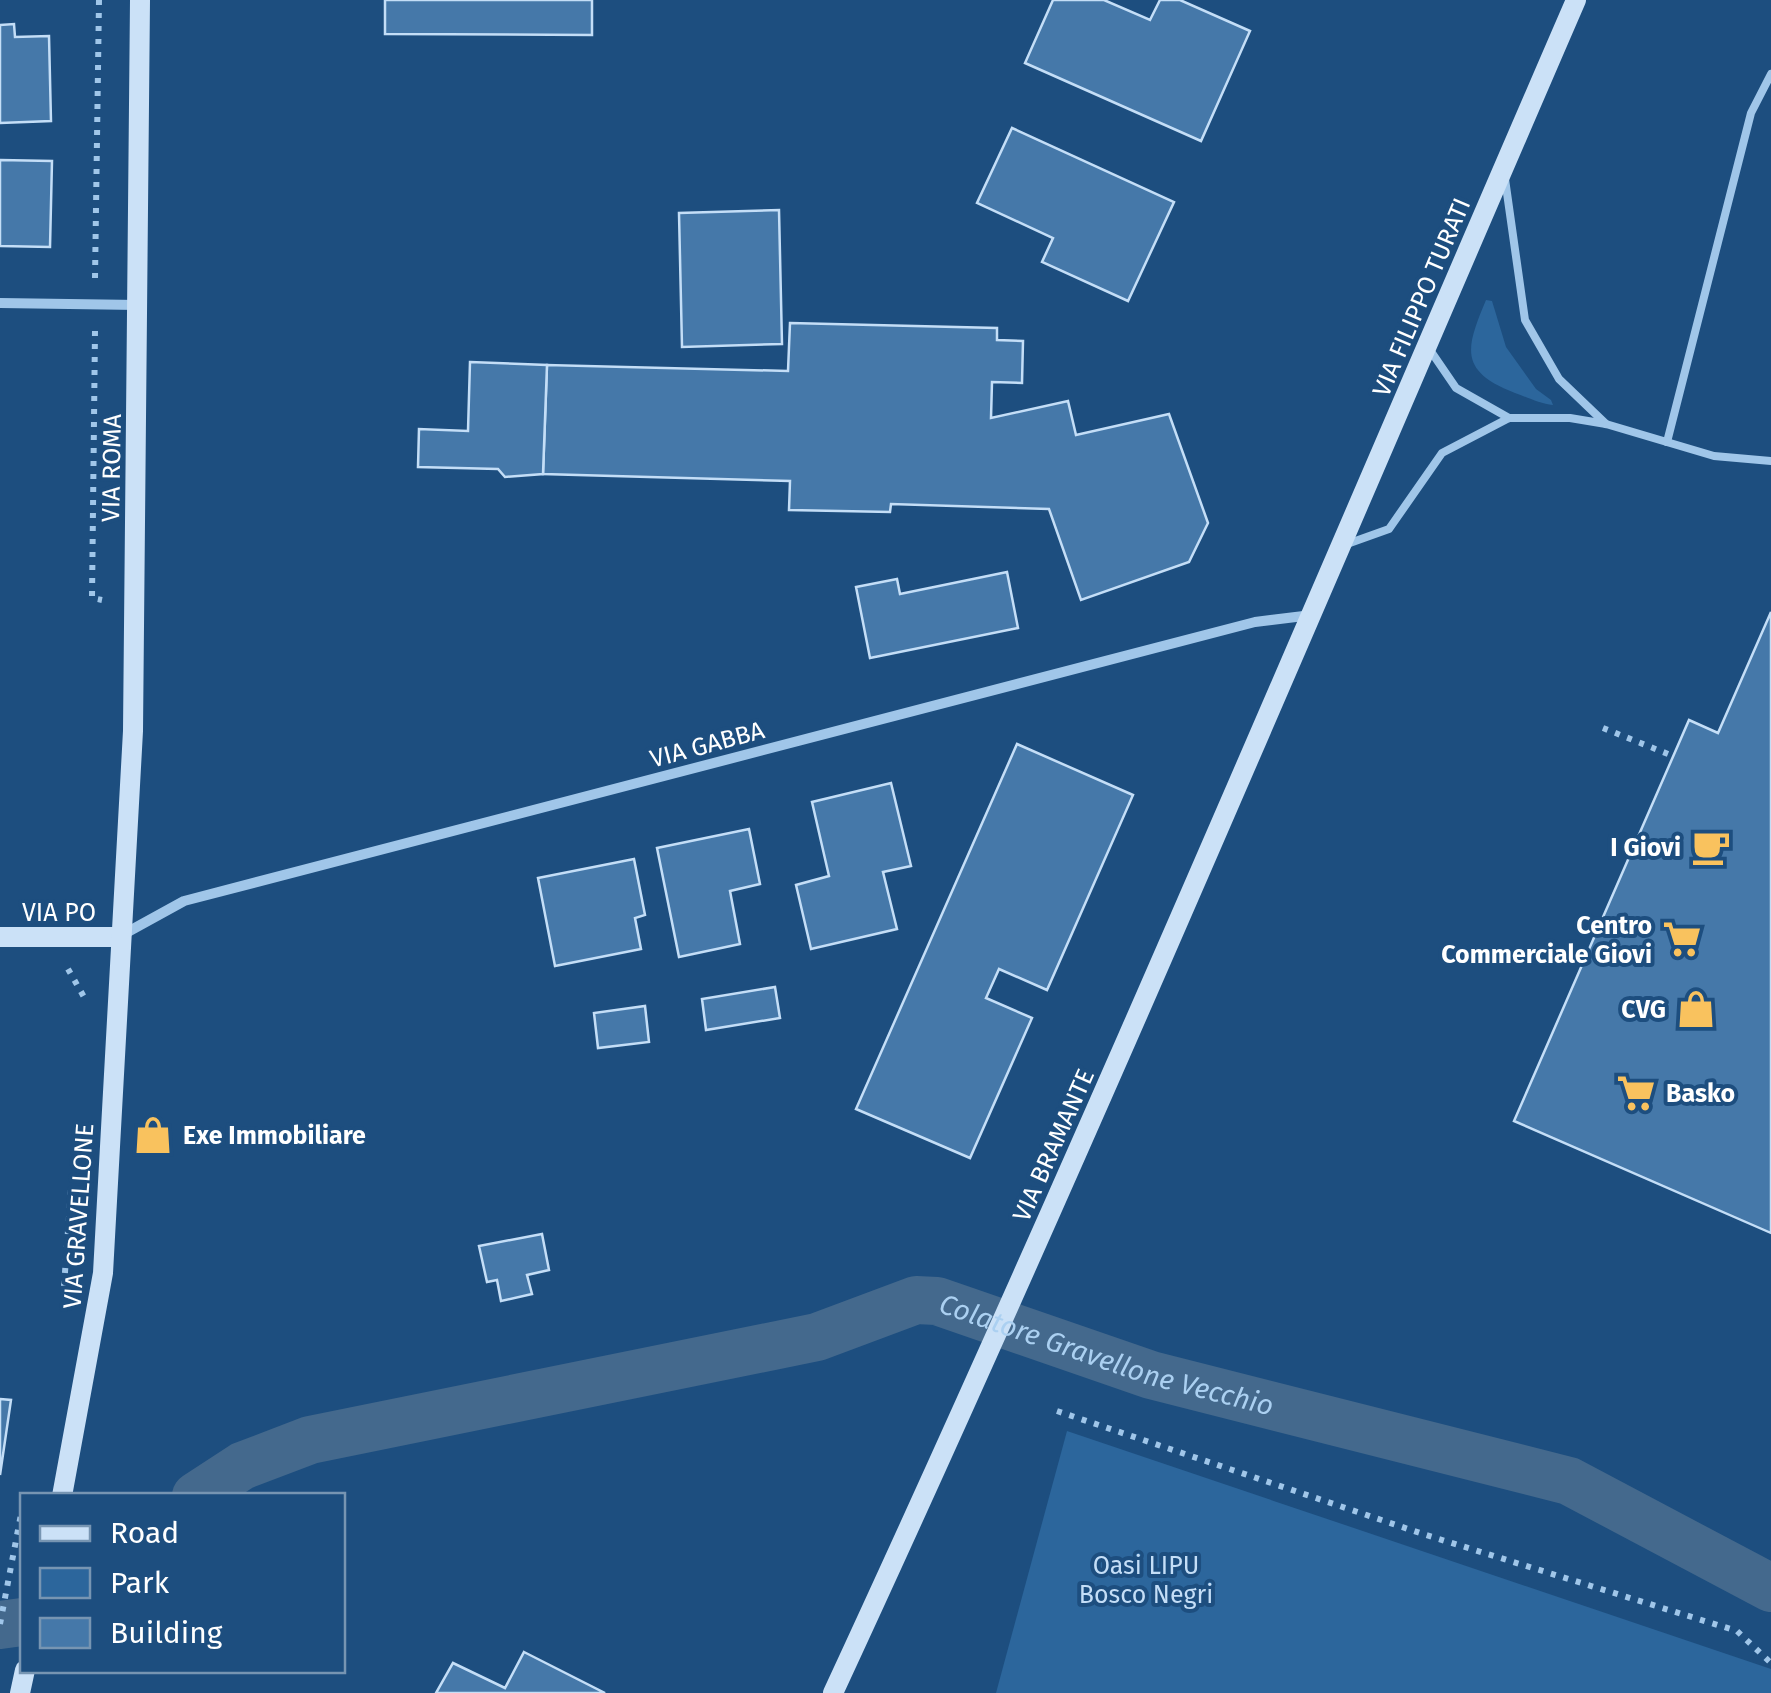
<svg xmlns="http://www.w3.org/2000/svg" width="1771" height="1693" font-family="'Fira Sans',sans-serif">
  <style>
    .green { fill: #2c669c }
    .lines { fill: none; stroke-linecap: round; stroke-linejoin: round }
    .canal { stroke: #44698d; stroke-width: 48 }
    .building { fill: #4578a9; stroke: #c4def7; stroke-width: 2.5 }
    .path { stroke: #a0c6e9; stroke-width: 6; stroke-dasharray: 5 8; stroke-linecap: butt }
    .lane { stroke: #a0c6e9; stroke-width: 8 }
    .street { stroke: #a0c6e9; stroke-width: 10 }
    .secondary { stroke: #cbe1f7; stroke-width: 20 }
    .labels { text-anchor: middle; stroke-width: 8; stroke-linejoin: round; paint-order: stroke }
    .street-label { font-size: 25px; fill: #fff; stroke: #1d4e7f }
    .poi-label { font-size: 25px; font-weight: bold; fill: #fff; stroke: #1d4e7f; text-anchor: end }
    .park-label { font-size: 25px; fill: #c4def7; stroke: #1d4e7f }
    .water-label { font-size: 28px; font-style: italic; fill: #abd0f1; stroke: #1d4e7f }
  </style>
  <rect width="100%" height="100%" fill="#1d4e7f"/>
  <!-- green -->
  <g class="green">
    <path d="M1486,300L1492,301L1506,347L1536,389L1551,400L1553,405C1540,404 1527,397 1515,393C1458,371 1466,348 1486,300Z"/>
    <polygon points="1067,1431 1771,1669 1771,1693 996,1693"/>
  </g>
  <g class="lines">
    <!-- canal -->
    <g class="canal">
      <path id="s1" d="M196,1496L242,1466L310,1440L817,1337L916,1300L937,1301L1151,1375L1569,1481L1771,1588"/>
      <polyline points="0,1625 22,1622"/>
    </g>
  </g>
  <!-- building -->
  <g class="building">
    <polygon points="385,0 592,0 592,35 385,34"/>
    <polygon points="1053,0 1104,0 1150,20 1160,0 1180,0 1250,31 1201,141 1025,63"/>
    <polygon points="14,24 15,37 49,36 51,121 0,123 0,25"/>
    <polygon points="1012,128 1174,202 1128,301 1042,262 1053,238 977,203"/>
    <polygon points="0,160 52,161 50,247 0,246"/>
    <polygon points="779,210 782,344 682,347 679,213"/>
    <polygon points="790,323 997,328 997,340 1023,341 1022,383 992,382 991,418 1068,401 1076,435 1169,414 1208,523 1189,562 1081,600 1049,509 891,504 890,512 789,510 790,481 543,474 547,365 788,371"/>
    <polygon points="470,362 547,365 543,474 505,477 498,469 418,467 419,429 468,431"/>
    <polygon points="1007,572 1018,628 870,658 856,587 897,579 900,594"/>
    <polygon points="1771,612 1771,1233 1514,1121 1689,720 1718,733"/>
    <polygon points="1017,744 1133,795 1047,990 999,969 986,998 1032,1018 970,1158 856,1109"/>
    <polygon points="891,783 911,866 883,872 897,929 811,949 796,885 829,876 812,802"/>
    <polygon points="749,829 760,884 730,891 740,944 679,957 657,848"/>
    <polygon points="634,859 645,915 635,918 641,949 555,966 538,878"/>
    <polygon points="775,987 780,1018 706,1030 702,999"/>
    <polygon points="645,1006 649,1042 598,1048 594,1013"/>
    <polygon points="542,1234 549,1270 527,1275 532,1294 501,1301 497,1280 487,1282 479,1246"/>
    <polygon points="0,1399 11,1400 0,1475"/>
    <polygon points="524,1652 605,1693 436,1693 453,1663 505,1688"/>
  </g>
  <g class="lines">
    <!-- path -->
    <g class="path">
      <polyline points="95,278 99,0"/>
      <polyline points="95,331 92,598 102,600"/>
      <polyline points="1603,728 1673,756"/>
      <polyline points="68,969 84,997"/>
      <polyline points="64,1286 71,1189"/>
      <polyline points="1057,1411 1426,1535 1737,1631 1771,1663"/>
      <polyline points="0,1624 22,1509"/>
    </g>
    <!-- lane -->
    <g class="lane">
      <polyline points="1505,179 1525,320 1559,379 1606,424"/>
      <polyline points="1430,350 1456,388 1509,418"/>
      <polyline points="1667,442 1751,113 1771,74"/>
      <polyline points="1347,544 1389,529 1442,453 1509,418 1570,418 1606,424 1714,456 1771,461"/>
    </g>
    <!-- street -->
    <g class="street">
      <polyline points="0,303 138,305"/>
      <polyline points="124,934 184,901 1255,622 1312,615"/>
    </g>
    <!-- secondary -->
    <g class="secondary">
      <polyline points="0,937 119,937"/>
      <polyline points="62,1496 103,1273 133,731 140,0"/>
      <polyline points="20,1693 25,1670"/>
      <path d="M833,1693C1092,1134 1331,566 1576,0"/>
    </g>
  </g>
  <!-- icons -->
  <defs>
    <g id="cafe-bare" transform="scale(3)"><path d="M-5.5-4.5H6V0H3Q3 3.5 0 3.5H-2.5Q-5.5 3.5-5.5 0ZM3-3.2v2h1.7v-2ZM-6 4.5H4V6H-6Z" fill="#f9c25e" stroke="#1d4e7f" stroke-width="2.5" paint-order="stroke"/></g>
    <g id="supermarket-bare" transform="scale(3)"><path d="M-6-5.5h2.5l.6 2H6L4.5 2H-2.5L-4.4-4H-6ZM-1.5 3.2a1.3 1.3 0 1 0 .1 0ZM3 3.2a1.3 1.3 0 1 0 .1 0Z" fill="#f9c25e" stroke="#1d4e7f" stroke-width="2.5" paint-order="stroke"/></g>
    <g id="shop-bare" transform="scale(3)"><path d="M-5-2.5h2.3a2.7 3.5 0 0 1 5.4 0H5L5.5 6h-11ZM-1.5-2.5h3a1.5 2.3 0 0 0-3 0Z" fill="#f9c25e" stroke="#1d4e7f" stroke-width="2.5" paint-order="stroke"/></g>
  </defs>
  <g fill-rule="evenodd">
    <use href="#cafe-bare" x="1711" y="847"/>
    <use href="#supermarket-bare" x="1682" y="939"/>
    <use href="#shop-bare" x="1696" y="1009"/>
    <use href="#supermarket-bare" x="1636" y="1093"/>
    <use href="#shop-bare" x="153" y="1135"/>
  </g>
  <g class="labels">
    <!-- street labels -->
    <g class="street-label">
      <text transform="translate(1421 297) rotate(-67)" y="9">VIA FILIPPO TURATI</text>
      <text transform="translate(111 468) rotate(-89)" y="9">VIA ROMA</text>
      <text transform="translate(707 744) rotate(-15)" y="9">VIA GABBA</text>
      <text x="59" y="921">VIA PO</text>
      <text transform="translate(1053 1145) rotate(-66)" y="9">VIA BRAMANTE</text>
      <text transform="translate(78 1216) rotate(-86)" y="9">VIA GRAVELLONE</text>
    </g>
    <!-- poi labels -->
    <g class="poi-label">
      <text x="1681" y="856">I Giovi</text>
      <text x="1652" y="934">Centro<tspan x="1652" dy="29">Commerciale Giovi</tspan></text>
      <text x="1666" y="1018">CVG</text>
      <text x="1666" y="1102" text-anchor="start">Basko</text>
      <text x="183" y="1144" text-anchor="start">Exe Immobiliare</text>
    </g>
    <!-- park labels -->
    <g class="park-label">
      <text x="1146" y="1574">Oasi LIPU<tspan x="1146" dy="29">Bosco Negri</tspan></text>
    </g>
    <!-- water labels -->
    <g class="water-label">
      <text dy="10" stroke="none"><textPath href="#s1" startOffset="950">Colatore Gravellone Vecchio</textPath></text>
    </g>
  </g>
  <!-- legend -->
  <rect x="20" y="1493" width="325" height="180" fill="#1d4e7f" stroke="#7795b2" stroke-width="2.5"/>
  <rect x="40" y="1526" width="50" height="15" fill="#cbe1f7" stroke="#7795b2" stroke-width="2.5"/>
  <text x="110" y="1543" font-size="30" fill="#ffffff">Road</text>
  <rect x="40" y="1568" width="50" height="30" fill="#2c669c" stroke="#7795b2" stroke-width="2.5"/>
  <text x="110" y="1593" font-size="30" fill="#ffffff">Park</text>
  <rect x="40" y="1618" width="50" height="30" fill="#4578a9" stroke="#7795b2" stroke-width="2.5"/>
  <text x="110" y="1643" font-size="30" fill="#ffffff">Building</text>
</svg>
